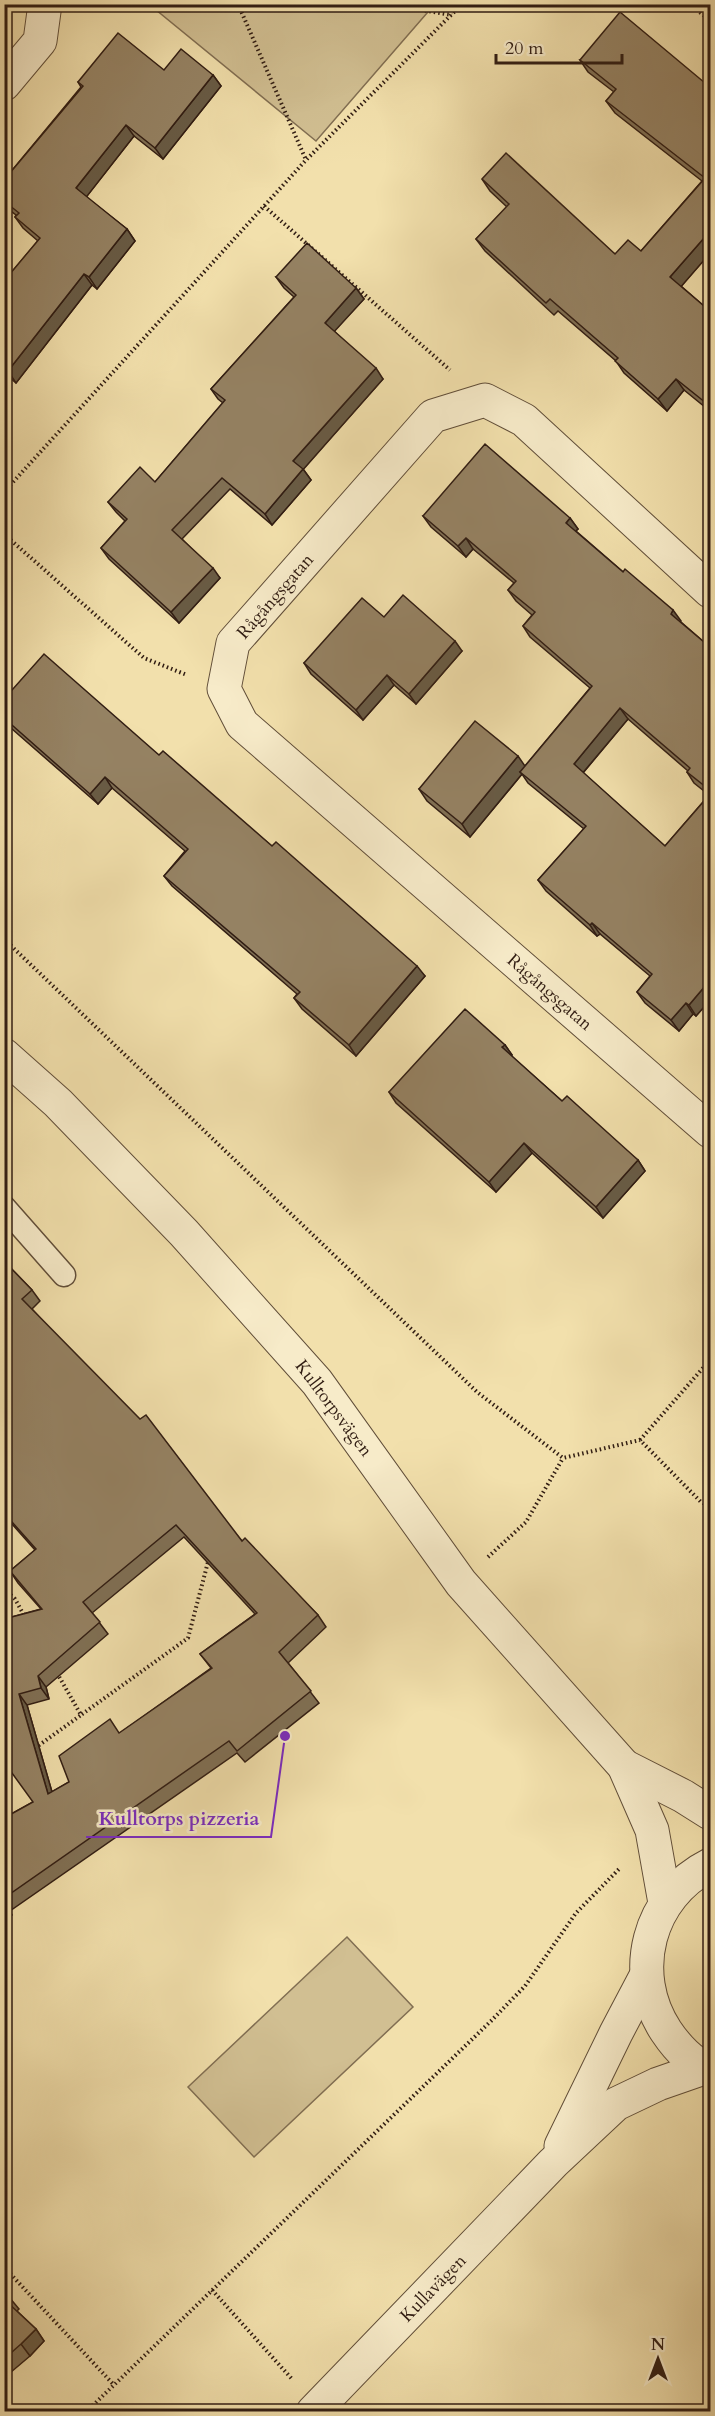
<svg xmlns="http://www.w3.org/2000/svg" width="715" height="2416" font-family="Cardo,serif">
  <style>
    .green { fill: #d1bf92; stroke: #816e52; stroke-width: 1.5 }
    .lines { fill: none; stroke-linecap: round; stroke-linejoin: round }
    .service-casing { stroke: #614e39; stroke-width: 25 }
    .minor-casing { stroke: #614e39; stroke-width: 35 }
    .tertiary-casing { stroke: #614e39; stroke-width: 35 }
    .path { stroke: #311d13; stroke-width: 4; stroke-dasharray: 1.5 3; stroke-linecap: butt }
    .service { stroke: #f7ebc9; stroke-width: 22 }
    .minor { stroke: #f7ebc9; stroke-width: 33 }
    .tertiary { stroke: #f7ebc9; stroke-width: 33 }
    .wall { fill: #807055; stroke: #311d13; stroke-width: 1.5; fill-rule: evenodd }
    .shaded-wall { fill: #685b45; stroke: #311d13; stroke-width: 1.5 }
    .building { fill: #958263; stroke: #311d13; stroke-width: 1.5; fill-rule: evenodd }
    .labels { text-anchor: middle; stroke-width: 5; stroke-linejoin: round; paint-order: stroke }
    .street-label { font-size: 18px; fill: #311d13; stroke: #f7ebc9 }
    .leader { fill: none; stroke: #7b2cbf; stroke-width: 2 }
    .callout-dot { fill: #7b2cbf; stroke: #f7ebc9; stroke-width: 2 }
    .callout-label { font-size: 20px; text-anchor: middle; font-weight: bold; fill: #7b2cbf; stroke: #f7ebc9; stroke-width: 5; stroke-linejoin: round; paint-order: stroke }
  </style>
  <rect width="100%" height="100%" fill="#f2e0ac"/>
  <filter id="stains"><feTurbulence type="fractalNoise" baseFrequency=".00333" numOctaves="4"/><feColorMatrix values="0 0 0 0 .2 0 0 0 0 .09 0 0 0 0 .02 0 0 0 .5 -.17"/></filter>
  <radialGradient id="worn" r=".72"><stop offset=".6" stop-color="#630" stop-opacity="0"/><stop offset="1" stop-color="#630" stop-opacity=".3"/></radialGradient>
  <!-- green -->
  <g class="green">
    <polygon points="150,5 434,5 316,141"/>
    <polygon points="347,1937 413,2007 254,2157 188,2087"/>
  </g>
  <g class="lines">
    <!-- service casing -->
    <g class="service-casing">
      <polyline id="service" points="4,1207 64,1275"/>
    </g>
    <!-- minor casing -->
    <g class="minor-casing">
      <g id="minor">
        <polyline points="4,84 40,41 45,4"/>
        <polyline points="710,591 524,420 485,400 433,416 233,643 224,689 242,724 710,1131"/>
        <polyline points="4,1055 58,1103 184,1233 317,1382 461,1583 624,1766 652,1830 665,1903"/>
        <polyline points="624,1766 683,1796 710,1813"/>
      </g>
    </g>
    <!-- tertiary casing -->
    <g class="tertiary-casing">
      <g id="tertiary">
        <path d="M710,1865C648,1896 628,1973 666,2031C676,2046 692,2064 710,2070"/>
        <polyline points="561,2146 616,2033 645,1978"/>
        <polyline points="313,2412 553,2163 616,2104 658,2084 704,2068"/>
      </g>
    </g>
    <!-- path -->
    <g class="path">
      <polyline points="238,4 306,160"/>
      <polyline points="385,4 452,15"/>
      <polyline points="689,4 710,20"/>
      <polyline points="264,206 450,370"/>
      <polyline points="4,492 306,160 462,4"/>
      <polyline points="4,534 144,658 187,675"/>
      <polyline points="4,939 477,1392 563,1458 640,1440 701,1502 710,1506"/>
      <polyline points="640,1440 710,1360"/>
      <polyline points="488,1557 526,1522 563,1458"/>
      <polyline points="4,1589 15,1599 25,1617"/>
      <polyline points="57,1673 81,1715 188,1638 208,1562"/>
      <polyline points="35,1748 81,1715"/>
      <polyline points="4,1769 11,1764"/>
      <polyline points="4,2267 114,2385"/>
      <polyline points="212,2290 292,2379"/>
      <polyline points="86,2412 491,2021 525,1986 576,1913 620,1868"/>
    </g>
    <!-- service -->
    <use href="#service" class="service"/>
    <!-- minor -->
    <use href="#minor" class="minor"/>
    <!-- tertiary -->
    <use href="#tertiary" class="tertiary"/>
  </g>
  <!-- wall -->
  <g class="wall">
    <polygon points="580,60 711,88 711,252 681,286 711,312 711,412 684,390 667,411 624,373 616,361 558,311 554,315 485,251 476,239 507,207 490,191 482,179 615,254 641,251 702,181 615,113 606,101 614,92 588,72"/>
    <polygon points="164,70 213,75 221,86 163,159 134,136 86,197 127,229 135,241 97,289 92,285 16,383 4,373 4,281 38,241 23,228 15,217 16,215 4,206 4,180 81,87 78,82"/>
    <polygon points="276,277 356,288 364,299 334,331 383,379 303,469 311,480 272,525 230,489 182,539 220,578 179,623 109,559 101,548 125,521 116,512 108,502 155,482 223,403 218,399 211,389 294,297 284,288"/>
    <path d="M423,516L570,518L578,529L576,531L711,648V999L696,1016L693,1014L679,1031L645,1003L637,992L650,976L600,934L597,936L546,891L538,880L584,829L528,783L522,774L470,837L427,801L419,789L525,766L590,688L530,637L523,626L532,615L516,601L508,590L514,583L473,549L466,557L431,527ZM628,719L688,771L687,772L694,783L709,795L665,846L583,773Z"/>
    <polygon points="384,617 462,651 416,704 394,685 363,720 311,674 304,663"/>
    <polygon points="4,699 159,755 272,846 425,976 356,1056 302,1009 294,998 297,994 172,886 164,876 185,851 112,788 98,804 4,722"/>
    <polygon points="505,1045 512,1055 511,1056 562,1101 638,1160 645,1171 603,1218 532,1153 496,1192 396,1103 389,1092"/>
    <path d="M4,1261L32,1290L40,1301L32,1309L242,1541L318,1615L326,1627L288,1663L319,1703L245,1762L237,1753L10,1911L12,1915L4,1919V1818L33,1802L4,1619L41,1609L18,1583L10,1571L35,1550L4,1515ZM184,1537L255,1614L200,1654L211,1668L120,1733L69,1782L52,1792L27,1705L49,1699L46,1687L108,1634L92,1613Z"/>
    <polygon points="4,2291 19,2309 17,2311 36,2329 44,2341 30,2356 4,2378"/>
  </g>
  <!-- shaded-wall -->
  <g class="shaded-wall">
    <polygon points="213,75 221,86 163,159 155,148"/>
    <polygon points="126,125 134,136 84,200 76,188"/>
    <polygon points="127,229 135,241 97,289 89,277"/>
    <polygon points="711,230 711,252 679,289 670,277"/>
    <polygon points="84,274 92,285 16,383 8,371"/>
    <polygon points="356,288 364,299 332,334 325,323"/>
    <polygon points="376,368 383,379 301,472 293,461"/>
    <polygon points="676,379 684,390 667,411 658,399"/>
    <polygon points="303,469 311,480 272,525 265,514"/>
    <polygon points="570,518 578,529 573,533 566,523"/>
    <polygon points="466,538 473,549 466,557 458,546"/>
    <polygon points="213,568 220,578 179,623 171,612"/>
    <polygon points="673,610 681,621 678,624 671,614"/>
    <polygon points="455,641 462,651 416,704 409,694"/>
    <polygon points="387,675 394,685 363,720 356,710"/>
    <polygon points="620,708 628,719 581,775 574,764"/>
    <polygon points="518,756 527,769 520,772 522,774 470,837 462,824"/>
    <polygon points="105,777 112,788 98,804 90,794"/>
    <polygon points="711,881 711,894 706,887"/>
    <polygon points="592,923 600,934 597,936 590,925"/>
    <polygon points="417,966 425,976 356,1056 349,1045"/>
    <polygon points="711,979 711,999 696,1016 689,1005"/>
    <polygon points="686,1003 693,1014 679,1031 671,1020"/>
    <polygon points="505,1045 512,1055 509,1058 502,1047"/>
    <polygon points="524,1143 532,1153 496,1192 489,1182"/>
    <polygon points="638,1160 645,1171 603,1218 596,1207"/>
    <polygon points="38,1676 46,1687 49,1699 41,1688"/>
    <polygon points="19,1694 27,1705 56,1806 48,1794"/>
    <polygon points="36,2329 44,2341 30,2356 21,2344"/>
  </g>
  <!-- building -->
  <g class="building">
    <polygon points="620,12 711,88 711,230 670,277 711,312 711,407 676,379 658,399 615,361 618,358 550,299 546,303 476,239 509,204 482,179 506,153 615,254 628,240 641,251 705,178 606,101 616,89 580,60"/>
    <polygon points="118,33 164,70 181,49 213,75 155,148 126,125 76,188 127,229 89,277 84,274 8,371 4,368 4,281 40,238 15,217 19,213 4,201 4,180 83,86 78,82"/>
    <polygon points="307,243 356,288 325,323 376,368 293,461 303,469 265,514 222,478 172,530 213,568 171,612 101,548 127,519 108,502 140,467 155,482 225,400 211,389 296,295 276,277"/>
    <polygon points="485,444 570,518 566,523 623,572 625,569 673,610 671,614 711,648 711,791 687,772 690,768 620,708 574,764 665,846 711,793 711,881 706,887 711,891 711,979 689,1005 686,1003 671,1020 637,992 652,974 592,923 590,925 538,880 586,826 520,772 592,686 523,626 535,612 508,590 516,581 466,538 458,546 423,516"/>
    <polygon points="711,457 711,468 705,463"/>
    <polygon points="403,595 455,641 409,694 387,675 356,710 304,663 362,598 384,617"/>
    <polygon points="44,654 159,755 163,751 272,846 276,842 417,966 349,1045 294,998 300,992 164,876 188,849 105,777 90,794 4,718 4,699"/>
    <polygon points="475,721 518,756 462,824 419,789"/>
    <polygon points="465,1009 505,1045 502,1047 562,1101 567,1096 638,1160 596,1207 524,1143 489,1182 389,1092"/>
    <path d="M4,1261L32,1290L22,1299L140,1419L146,1415L242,1541L245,1538L318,1615L279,1652L311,1691L237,1751L229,1741L4,1898V1818L33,1802L4,1762V1619L42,1609L10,1571L36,1549L4,1513ZM176,1525L257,1613L200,1654L212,1668L119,1733L110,1719L59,1756L69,1782L48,1794L19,1694L41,1688L38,1676L100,1622L83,1602Z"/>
    <polygon points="4,2291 10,2297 6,2301 36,2329 21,2344 4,2359"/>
  </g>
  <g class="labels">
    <!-- street labels -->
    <g class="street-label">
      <text transform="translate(275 596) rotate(-49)" y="6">Rågångsgatan</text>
      <text transform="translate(550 992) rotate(41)" y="6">Rågångsgatan</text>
      <text transform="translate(334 1408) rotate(53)" y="6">Kulltorpsvägen</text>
      <text transform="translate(433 2288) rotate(-46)" y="6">Kullavägen</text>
    </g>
  </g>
  <!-- callouts -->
  <path class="leader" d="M285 1736L271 1837H86"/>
  <circle class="callout-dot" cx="285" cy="1736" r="6"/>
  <g class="callout-label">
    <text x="179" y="1825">Kulltorps pizzeria</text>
  </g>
  <!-- margin -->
  <rect width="715" height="2416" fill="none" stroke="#f2e0ac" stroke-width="24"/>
  <rect x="6" y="6" width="703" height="2404" fill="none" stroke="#311d13" stroke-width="3"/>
  <rect x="12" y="12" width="691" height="2392" fill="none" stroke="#311d13" stroke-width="1.5"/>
  <!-- north arrow -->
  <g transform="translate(658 2359)" stroke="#f7ebc9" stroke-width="4.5" paint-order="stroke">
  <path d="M0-4.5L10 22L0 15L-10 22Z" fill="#311d13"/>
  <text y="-9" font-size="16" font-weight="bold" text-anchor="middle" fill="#311d13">N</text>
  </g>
  <!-- scale -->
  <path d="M496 54v9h126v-9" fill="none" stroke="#311d13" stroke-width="3"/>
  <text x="505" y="54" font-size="18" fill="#311d13" stroke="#f7ebc9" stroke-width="4.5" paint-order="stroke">20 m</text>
  <rect width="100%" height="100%" filter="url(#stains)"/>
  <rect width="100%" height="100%" fill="url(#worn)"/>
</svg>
